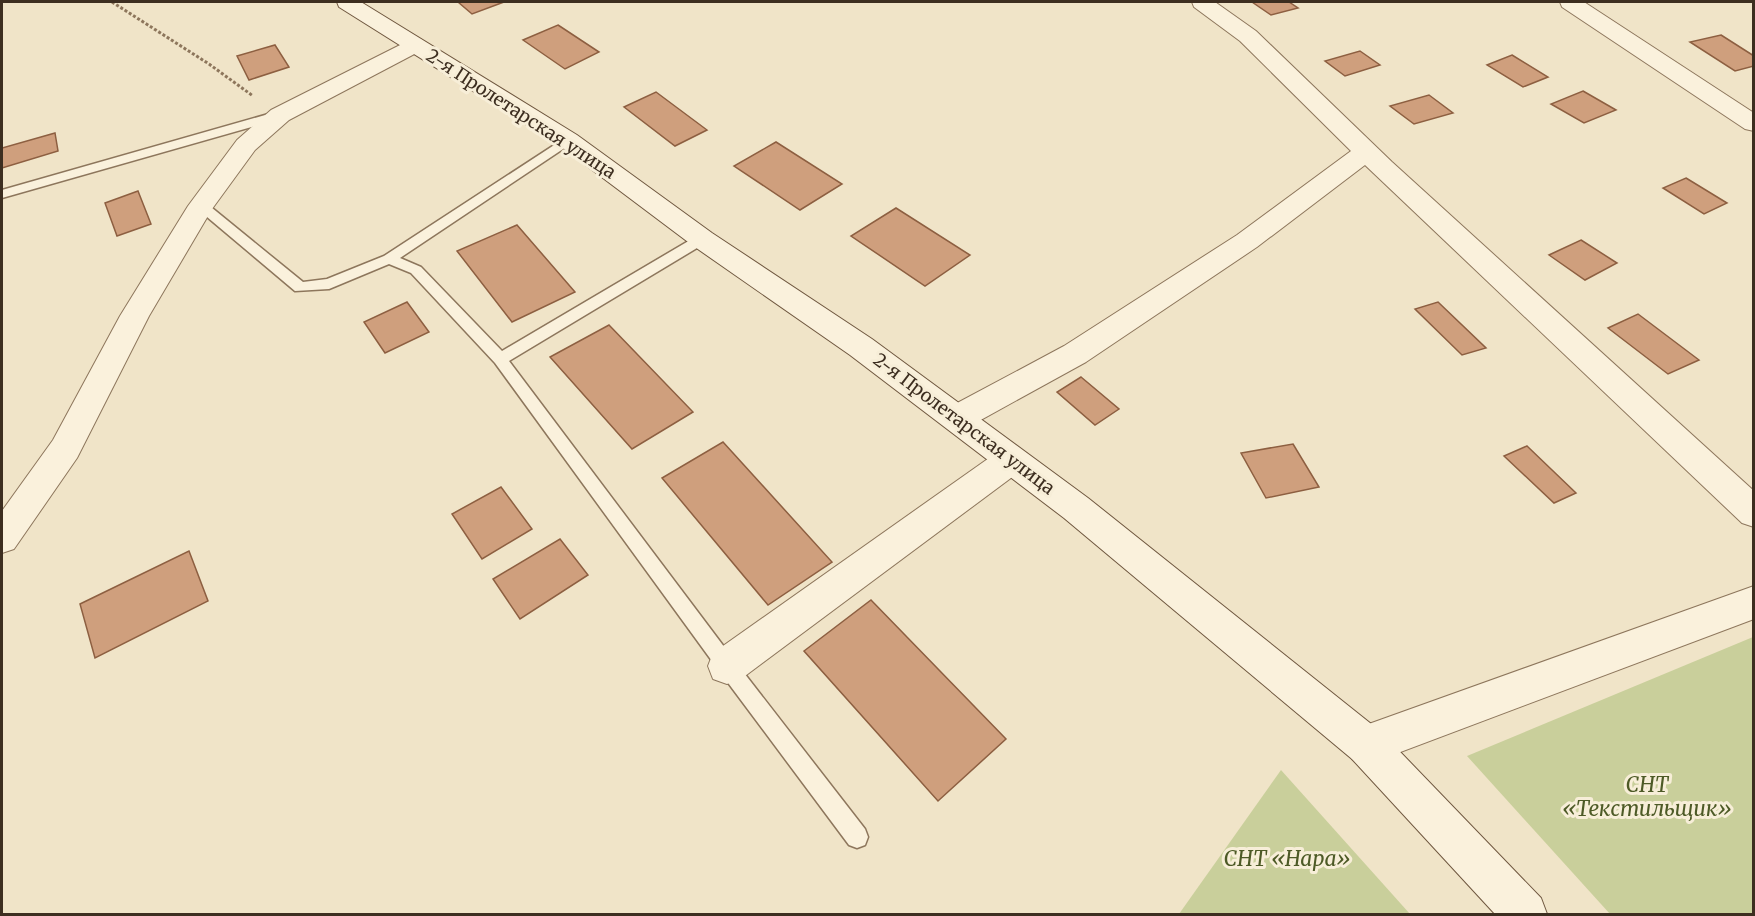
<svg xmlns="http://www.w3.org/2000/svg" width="1755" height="916" font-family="Merriweather,serif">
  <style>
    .green { fill: #c9cf9b }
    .building { fill: #cf9f7d; stroke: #8d5f41; stroke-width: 1.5 }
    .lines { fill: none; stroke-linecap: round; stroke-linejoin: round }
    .lane-casing { stroke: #8d765c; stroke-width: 3 }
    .street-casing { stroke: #8d765c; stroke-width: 2 }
    .secondary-casing { stroke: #6f573f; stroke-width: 2 }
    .path { stroke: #8d765c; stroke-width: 3; stroke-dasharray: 3 2; stroke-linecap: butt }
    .lane { fill: #faf1dc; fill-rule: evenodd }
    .street { fill: #faf1dc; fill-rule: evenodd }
    .secondary { fill: #faf1dc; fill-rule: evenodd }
    .labels { text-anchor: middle; stroke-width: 6; stroke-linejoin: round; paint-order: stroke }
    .street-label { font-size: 18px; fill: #3d2e20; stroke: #f7eed8 }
    .near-park-label { font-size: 21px; font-style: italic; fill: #4d5a26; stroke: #f7eed8 }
  </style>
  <rect width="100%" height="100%" fill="#f0e4c8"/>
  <!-- green -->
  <g class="green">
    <polygon points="1753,637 1753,914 1610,914 1467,756"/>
    <polygon points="1281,770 1410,914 1179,914"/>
  </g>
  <!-- building -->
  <g class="building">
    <polygon points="458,2 504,2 472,14"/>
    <polygon points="1252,2 1289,2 1298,8 1271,15"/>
    <polygon points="558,25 599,52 565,69 523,40"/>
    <polygon points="1721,35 1754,56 1754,66 1735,71 1690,42"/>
    <polygon points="275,45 289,67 249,80 237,56"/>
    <polygon points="1360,51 1380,65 1345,76 1325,61"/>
    <polygon points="1512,55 1548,77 1523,87 1487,65"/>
    <polygon points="1583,91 1616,110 1584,123 1551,104"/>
    <polygon points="656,92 707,130 675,146 624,107"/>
    <polygon points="1429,95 1453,113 1414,124 1390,106"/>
    <polygon points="55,133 58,151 2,168 2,148"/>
    <polygon points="776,142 842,184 800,210 734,166"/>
    <polygon points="1686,178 1727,203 1704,214 1663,188"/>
    <polygon points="138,191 151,224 117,236 105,203"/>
    <polygon points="896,208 970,255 925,286 851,236"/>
    <polygon points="517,225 575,292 512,322 457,251"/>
    <polygon points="1581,240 1617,263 1585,280 1549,255"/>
    <polygon points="407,302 429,332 385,353 364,322"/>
    <polygon points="1438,302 1486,348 1462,355 1415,309"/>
    <polygon points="1638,314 1699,360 1668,374 1608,328"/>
    <polygon points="609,325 693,412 632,449 550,357"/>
    <polygon points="1081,377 1119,409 1095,425 1057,392"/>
    <polygon points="723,442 832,562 768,605 662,478"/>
    <polygon points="1293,444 1319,487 1266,498 1241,453"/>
    <polygon points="1527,446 1576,493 1554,503 1504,456"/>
    <polygon points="501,487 532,529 482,559 452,514"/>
    <polygon points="560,539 588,575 520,619 493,579"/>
    <polygon points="189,551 208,601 95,658 80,604"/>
    <polygon points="871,600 1006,739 938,801 804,651"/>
  </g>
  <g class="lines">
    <!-- lane casing -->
    <g class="lane-casing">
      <g id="lane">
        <polygon points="279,111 283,112 283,118 2,198 2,190"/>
        <polygon points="568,136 572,137 574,140 572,143 400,258 421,267 502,351 697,236 707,236 709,239 707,242 509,361 734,660 865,829 868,837 865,845 857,848 849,845 720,672 495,363 411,273 389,264 329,289 295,291 194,206 196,203 206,203 303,282 327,279 384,256"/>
      </g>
    </g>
    <!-- street casing -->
    <g class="street-casing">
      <g id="street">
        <polygon points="1192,2 1215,2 1256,31 1392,162 1754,491 1754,527 1742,523 1365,165 1257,247 1086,362 968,427 957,430 946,427 941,418 946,409 1064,346 1237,235 1351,151 1240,41 1194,7"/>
        <polygon points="1560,2 1584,2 1754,113 1754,131 1745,129 1562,7"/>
        <polygon points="414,38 422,40 425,45 422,50 289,120 255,150 212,209 149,316 77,458 14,549 2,553 2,511 53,440 120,316 188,206 237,140 271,110"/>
        <polygon points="1011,447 1023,451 1028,460 1023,469 741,679 727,684 713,679 708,666 713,653 999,451"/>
        <polygon points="1754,586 1754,619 1366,765 1352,759 1346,745 1352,731 1366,725"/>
      </g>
    </g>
    <!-- secondary casing -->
    <g class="secondary-casing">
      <polygon id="secondary" points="337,2 361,2 577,135 712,233 872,339 1088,498 1380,731 1541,898 1547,914 1495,914 1352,759 1064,518 850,355 692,245 559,145 339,7"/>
    </g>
    <!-- path -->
    <polyline class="path" points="112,2 209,64 253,96"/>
    <!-- lane -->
    <use href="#lane" class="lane"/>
    <!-- street -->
    <use href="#street" class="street"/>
    <!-- secondary -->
    <use href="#secondary" class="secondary"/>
  </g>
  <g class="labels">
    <!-- street labels -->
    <g class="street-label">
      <text transform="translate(521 114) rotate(33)" y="6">2-я Пролетарская улица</text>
      <text transform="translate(964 424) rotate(37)" y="6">2-я Пролетарская улица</text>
    </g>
    <!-- near-park labels -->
    <g class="near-park-label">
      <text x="1647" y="792">СНТ<tspan x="1647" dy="24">«Текстильщик»</tspan></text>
      <text x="1287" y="866">СНТ «Нара»</text>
    </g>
  </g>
  <!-- border -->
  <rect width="1755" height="916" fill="none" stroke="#3d2e20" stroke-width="6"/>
</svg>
